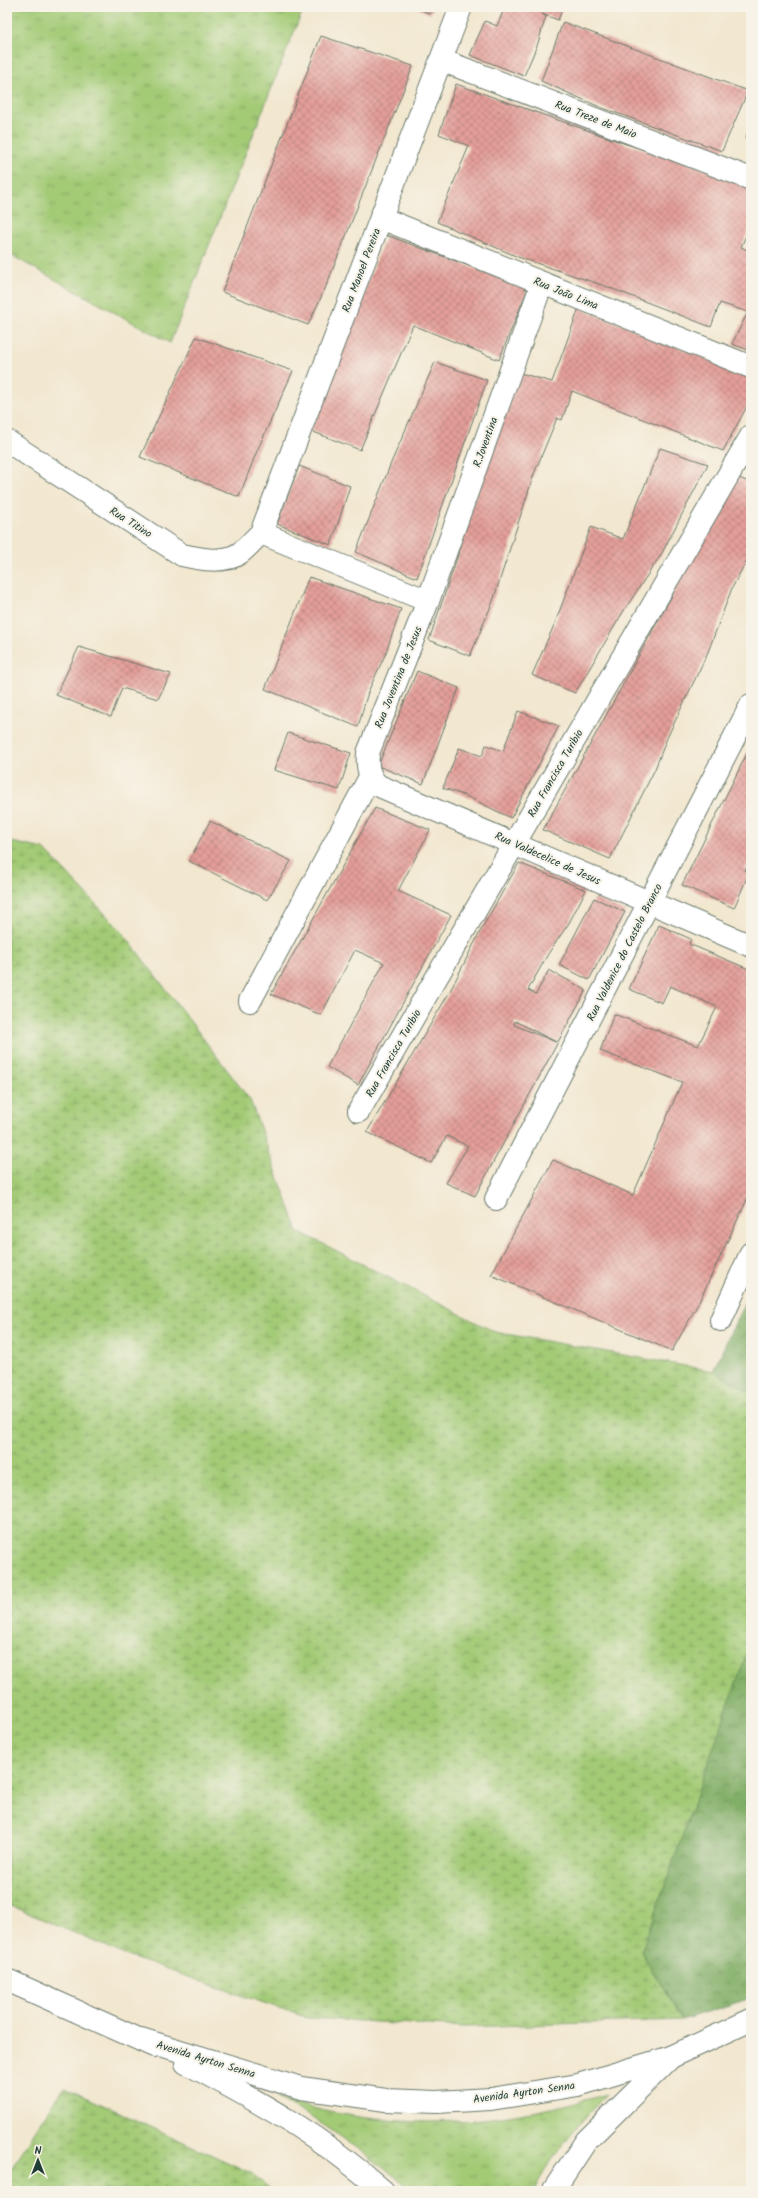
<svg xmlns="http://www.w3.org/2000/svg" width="758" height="2198" font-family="Kalam,sans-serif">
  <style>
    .grass { fill: url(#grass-tufts); stroke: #618455 }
    .forest { fill: url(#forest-crowns); stroke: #50764e }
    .wetland { fill: url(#wetland-marsh); stroke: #618455 }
    .building { fill: url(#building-cross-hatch); fill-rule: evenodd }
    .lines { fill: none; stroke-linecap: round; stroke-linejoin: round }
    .minor-casing { stroke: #69786a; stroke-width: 24 }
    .primary-casing { stroke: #69786a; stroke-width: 24 }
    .minor { stroke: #fff; stroke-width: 22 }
    .primary { stroke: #fff; stroke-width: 22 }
    .labels { text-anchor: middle; stroke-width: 4; stroke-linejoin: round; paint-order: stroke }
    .street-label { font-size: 11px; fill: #1f3d34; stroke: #f7f3e8 }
  </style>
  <defs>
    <pattern id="grass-tufts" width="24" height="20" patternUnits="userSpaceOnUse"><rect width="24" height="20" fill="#a3cb76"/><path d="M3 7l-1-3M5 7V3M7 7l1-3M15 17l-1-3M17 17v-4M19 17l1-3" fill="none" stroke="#84a662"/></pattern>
    <pattern id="forest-crowns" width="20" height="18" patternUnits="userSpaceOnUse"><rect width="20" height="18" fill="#82af67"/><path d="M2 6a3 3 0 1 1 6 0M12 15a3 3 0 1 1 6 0" fill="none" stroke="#6a9056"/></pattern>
    <pattern id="wetland-marsh" width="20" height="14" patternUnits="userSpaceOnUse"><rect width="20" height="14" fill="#a3cb76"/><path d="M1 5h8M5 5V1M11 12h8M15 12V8" fill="none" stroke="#84a662"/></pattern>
    <pattern id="building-cross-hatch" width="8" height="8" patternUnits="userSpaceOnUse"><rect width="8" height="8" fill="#e49f99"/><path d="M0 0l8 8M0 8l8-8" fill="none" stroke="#b8837e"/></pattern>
  </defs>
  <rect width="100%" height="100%" fill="#f7f3e8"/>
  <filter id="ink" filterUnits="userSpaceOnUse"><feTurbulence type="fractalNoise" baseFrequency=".025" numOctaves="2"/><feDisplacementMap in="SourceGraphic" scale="8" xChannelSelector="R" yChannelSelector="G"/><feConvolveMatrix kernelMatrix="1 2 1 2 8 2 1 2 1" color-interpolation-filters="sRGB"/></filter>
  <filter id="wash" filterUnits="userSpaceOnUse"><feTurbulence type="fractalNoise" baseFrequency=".012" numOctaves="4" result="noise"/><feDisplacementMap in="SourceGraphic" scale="16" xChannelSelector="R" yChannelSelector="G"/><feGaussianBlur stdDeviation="0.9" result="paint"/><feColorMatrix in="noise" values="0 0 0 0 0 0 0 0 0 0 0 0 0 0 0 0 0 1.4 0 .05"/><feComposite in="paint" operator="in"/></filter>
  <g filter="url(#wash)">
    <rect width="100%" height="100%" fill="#f2e7cf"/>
    <!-- grass -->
    <g class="grass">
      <polygon points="7,7 304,7 170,343 7,253"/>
      <path d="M606,2094C579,2124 551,2154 535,2191H410C369,2153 325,2124 276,2097C292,2102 308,2107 325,2111C422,2131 512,2122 606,2094Z"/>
    </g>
    <!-- forest -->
    <g class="forest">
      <polygon points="751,1288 751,1393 713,1371"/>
      <polygon points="751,1641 751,1998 682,2020 641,1952"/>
    </g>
    <!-- wetland -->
    <g class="wetland">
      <polygon points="7,841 44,849 123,933 250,1100 298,1231 495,1332 713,1371 751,1393 751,1641 641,1952 682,2020 464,2027 308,2018 130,1957 7,1904"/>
      <polygon points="64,2087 251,2173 273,2191 7,2191 7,2175"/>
    </g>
    <g id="blocks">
      <!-- building -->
      <g class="building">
        <polygon points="415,7 434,7 430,14"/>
        <polygon points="505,7 563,7 558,20 542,14 546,16 538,43 524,76 470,55 485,21 497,26"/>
        <polygon points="563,22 748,91 722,151 600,107 541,81"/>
        <polygon points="321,36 413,66 325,289 308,325 222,292"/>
        <polygon points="456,84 626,144 680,160 751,188 751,230 749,229 741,247 751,252 751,351 732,344 748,312 720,303 711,327 605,286 518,257 437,222 469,146 439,134"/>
        <polygon points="751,124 751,141 745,139"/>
        <polygon points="386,235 528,288 499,360 413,325 360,450 311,431"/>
        <polygon points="579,308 751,376 751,399 723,451 572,391 562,420 557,418 534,474 493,601 470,656 429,640 457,558 467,519 520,373 552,382"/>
        <polygon points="196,337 293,371 257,451 239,497 140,457"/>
        <polygon points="435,362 487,380 417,578 356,552 391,463"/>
        <polygon points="660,448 708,464 662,553 623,612 575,693 532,675 555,623 591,527 623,539"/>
        <polygon points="299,466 350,486 331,545 277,524"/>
        <polygon points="737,477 751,483 751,552 732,588 708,652 667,738 655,769 610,859 543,830"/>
        <polygon points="309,577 401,609 385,655 368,692 358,727 265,689"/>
        <polygon points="79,647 171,674 158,699 122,688 111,717 56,695"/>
        <polygon points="417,671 459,688 423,784 378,766"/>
        <polygon points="518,711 559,726 511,818 466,796 443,788 459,748 482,756 486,745 503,751"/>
        <polygon points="288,733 351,753 339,790 274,770"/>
        <polygon points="751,745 751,859 745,870 749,873 734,908 682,885"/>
        <polygon points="375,808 430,830 398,891 451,915 358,1085 327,1067 384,963 355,950 321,1015 271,994"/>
        <polygon points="210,821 291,861 267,900 189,861"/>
        <path d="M519,863L586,890L569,923L548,954L528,990L536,994L549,970L586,990L475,1196L446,1183L468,1146L447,1136L431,1163L367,1132L449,993L482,928ZM515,1021L556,1042L514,1025Z"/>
        <polygon points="594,898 625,912 589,980 559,965"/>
        <polygon points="659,925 691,939 689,944 751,970 751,1191 698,1304 672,1351 491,1275 553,1160 633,1195 682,1082 600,1051 614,1014 698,1046 717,1007 670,986 662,1003 629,989"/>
      </g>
    </g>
  </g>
  <g filter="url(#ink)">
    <use href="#blocks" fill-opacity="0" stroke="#69786a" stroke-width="1"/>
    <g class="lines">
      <!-- minor casing -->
      <g class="minor-casing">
        <g id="minor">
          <polyline points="441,60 751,179"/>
          <polyline points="381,218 751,367"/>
          <path d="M542,283L428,601L368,753C367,767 368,774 377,785L751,946"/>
          <path d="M7,441L182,555C200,559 224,564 240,553C248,547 254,539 261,533L461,7"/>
          <polyline points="261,533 428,601"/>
          <polyline points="250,1001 370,777"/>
          <polyline points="359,1111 751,436"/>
          <polyline points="496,1199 751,705"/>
          <polyline points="721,1320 751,1253"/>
        </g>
      </g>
      <!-- primary casing -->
      <g class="primary-casing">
        <g id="primary">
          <polyline points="7,1980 154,2046"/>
          <polyline points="141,2039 301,2088 386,2100 436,2102 491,2099 578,2085 671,2057"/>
          <path d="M186,2063C258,2101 322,2136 383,2191"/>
          <polyline points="553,2191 586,2141 671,2057 751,2020"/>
        </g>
      </g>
      <!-- minor -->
      <use href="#minor" class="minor"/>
      <!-- primary -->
      <use href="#primary" class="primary"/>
    </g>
  </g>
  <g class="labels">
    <!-- street labels -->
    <g class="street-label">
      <text transform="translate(596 119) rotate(21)" y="4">Rua Treze de Maio</text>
      <text transform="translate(361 270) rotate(-69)" y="4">Rua Manoel Pereira</text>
      <text transform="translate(566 293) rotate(22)" y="4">Rua João Lima</text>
      <text transform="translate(485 442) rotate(-70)" y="4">R.Joventina</text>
      <text transform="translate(131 522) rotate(32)" y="4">Rua Titino</text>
      <text transform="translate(398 677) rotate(-68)" y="4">Rua Joventina de Jesus</text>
      <text transform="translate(555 773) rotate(-60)" y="4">Rua Francisca Turibio</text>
      <text transform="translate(548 858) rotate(24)" y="4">Rua Valdecelice de Jesus</text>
      <text transform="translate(624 952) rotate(-63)" y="4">Rua Valdenice do Castelo Branco</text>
      <text transform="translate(393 1053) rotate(-60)" y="4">Rua Francisca Turibio</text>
      <text transform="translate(206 2059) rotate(17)" y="4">Avenida Ayrton Senna</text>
      <text transform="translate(524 2092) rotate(-8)" y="4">Avenida Ayrton Senna</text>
    </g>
  </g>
  <!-- margin -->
  <rect width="758" height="2198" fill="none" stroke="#f7f3e8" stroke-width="24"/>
  <!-- north arrow -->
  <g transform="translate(38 2160)" stroke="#f7f3e8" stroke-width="3" paint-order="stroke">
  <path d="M0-3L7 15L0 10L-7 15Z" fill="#1f3d34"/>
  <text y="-6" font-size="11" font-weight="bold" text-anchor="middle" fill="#1f3d34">N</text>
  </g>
</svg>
